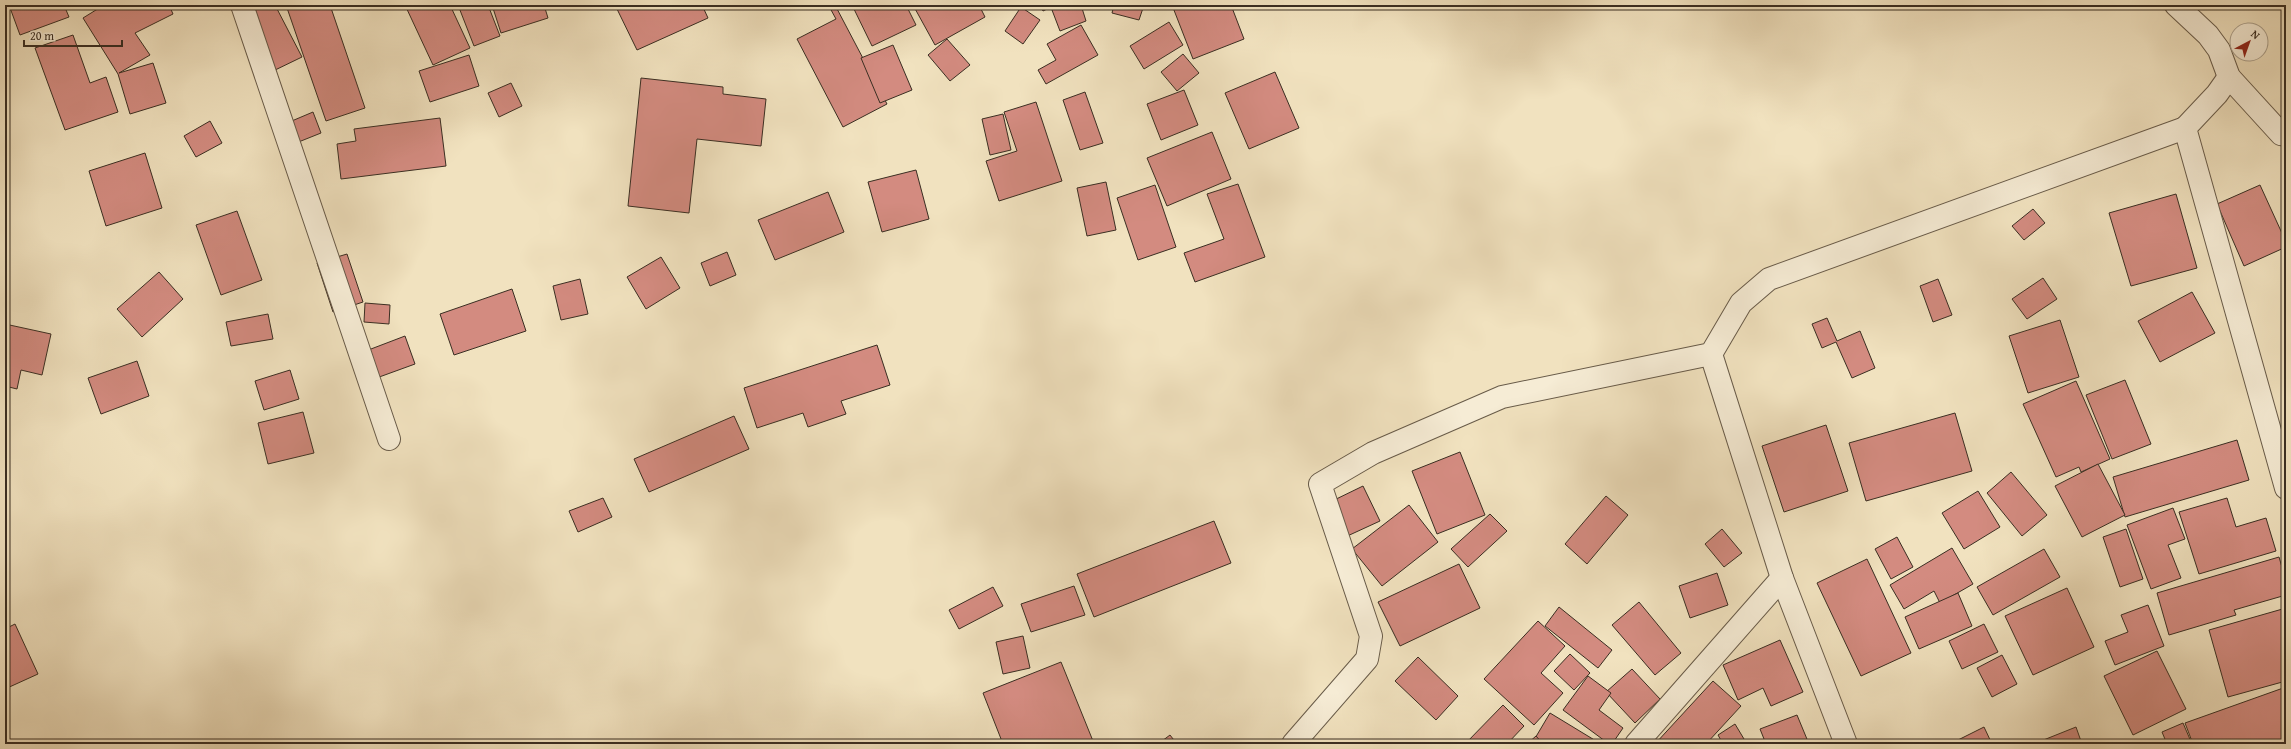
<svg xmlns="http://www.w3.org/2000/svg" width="2291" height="749" font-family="'Gentium Book Plus',serif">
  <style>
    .building { fill: #d38b80; stroke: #3a2e22 }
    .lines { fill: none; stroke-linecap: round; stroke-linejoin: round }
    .street-casing { stroke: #685b49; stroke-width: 24 }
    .street { stroke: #f6ecd5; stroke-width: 22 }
  </style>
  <rect width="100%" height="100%" fill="#f1e2bf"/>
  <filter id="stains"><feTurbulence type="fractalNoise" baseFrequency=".005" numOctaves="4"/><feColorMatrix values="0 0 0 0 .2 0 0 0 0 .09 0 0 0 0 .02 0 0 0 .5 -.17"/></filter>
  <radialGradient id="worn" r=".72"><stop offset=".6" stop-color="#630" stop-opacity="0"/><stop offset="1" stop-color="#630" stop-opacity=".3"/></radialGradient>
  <!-- building -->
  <g class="building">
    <polygon points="9,5 64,5 69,17 20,35"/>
    <polygon points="104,5 169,5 173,14 135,33 150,55 119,73 153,63 166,103 130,114 118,74 83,18"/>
    <polygon points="236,5 275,5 302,57 271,72"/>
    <polygon points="286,5 330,5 365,108 326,121"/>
    <polygon points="405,5 450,5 470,48 433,65"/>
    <polygon points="458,5 488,5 500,36 474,46"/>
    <polygon points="492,5 544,5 548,18 501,33"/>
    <polygon points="626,5 702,5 708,18 637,50 617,9"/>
    <polygon points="835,5 887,104 843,127 797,39 836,19 830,8"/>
    <polygon points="857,5 906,5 916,25 872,46 853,7"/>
    <polygon points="913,5 979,5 985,17 935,45"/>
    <polygon points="1040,5 1055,5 1043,11"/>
    <polygon points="1067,5 1081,5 1086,21 1060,31 1052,10"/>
    <polygon points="1114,5 1144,5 1139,20 1112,13"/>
    <polygon points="1172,5 1231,5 1244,39 1193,59"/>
    <polygon points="1021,7 1040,20 1023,44 1005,31"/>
    <polygon points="1169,22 1183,45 1144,69 1130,46"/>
    <polygon points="1081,25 1098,55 1046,84 1038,70 1056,60 1047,44"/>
    <polygon points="73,35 90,83 106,77 118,112 65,130 35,48"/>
    <polygon points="947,39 970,65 950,81 928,55"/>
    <polygon points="893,45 912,90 880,103 861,58"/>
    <polygon points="1183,54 1199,73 1177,91 1161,72"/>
    <polygon points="469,55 479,86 430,102 419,71"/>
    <polygon points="1275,72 1299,128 1249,149 1225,93"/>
    <polygon points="641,78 723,87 723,94 766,99 761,146 697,139 689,213 628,206"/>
    <polygon points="511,83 522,106 499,117 488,93"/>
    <polygon points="1184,90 1198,125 1161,140 1147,104"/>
    <polygon points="1085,92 1103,143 1080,150 1063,100"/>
    <polygon points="1036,102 1062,181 999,201 986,161 1017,151 1004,112"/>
    <polygon points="313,112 321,133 296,143 287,123"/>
    <polygon points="1003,114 1011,150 990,155 982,119"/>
    <polygon points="440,118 446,166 341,179 337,144 356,141 354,129"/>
    <polygon points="210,121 222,143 196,157 184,136"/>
    <polygon points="1212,132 1231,179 1167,206 1147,158"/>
    <polygon points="145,153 162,208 106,226 89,171"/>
    <polygon points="916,170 929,219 882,232 868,182"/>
    <polygon points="1106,182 1116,230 1087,236 1077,188"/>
    <polygon points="1238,184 1265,257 1195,282 1184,253 1224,239 1207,194"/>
    <polygon points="1155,185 1176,247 1138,260 1117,198"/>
    <polygon points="2260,185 2286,242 2286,247 2244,266 2217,204"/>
    <polygon points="828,192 844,232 775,260 758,220"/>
    <polygon points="2176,194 2197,268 2131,286 2109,213"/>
    <polygon points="2033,209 2045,223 2024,240 2012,226"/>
    <polygon points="237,211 262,280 221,295 196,225"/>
    <polygon points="727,252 736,275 710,286 701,263"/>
    <polygon points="347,254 363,302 333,312 317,263"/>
    <polygon points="661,257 680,288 646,309 627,277"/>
    <polygon points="159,272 183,299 142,337 117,309"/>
    <polygon points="2043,278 2057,299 2027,319 2012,299"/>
    <polygon points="580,279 588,314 561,320 553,286"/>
    <polygon points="1938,279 1952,315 1933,322 1920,286"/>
    <polygon points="512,289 526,331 454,355 440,314"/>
    <polygon points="2192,292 2215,333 2160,362 2138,321"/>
    <polygon points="365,303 390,305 389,324 364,322"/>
    <polygon points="268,314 273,339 231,346 226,322"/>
    <polygon points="1827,318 1837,341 1860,331 1875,368 1852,378 1836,342 1822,348 1812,324"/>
    <polygon points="2060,320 2079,377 2028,393 2009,336"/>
    <polygon points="5,324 51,334 42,375 21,370 17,389 5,386"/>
    <polygon points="405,336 415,364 360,384 350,357"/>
    <polygon points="877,345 890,385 841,401 846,414 808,427 803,413 757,428 744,388"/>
    <polygon points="137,361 149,396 101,414 88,378"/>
    <polygon points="290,370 299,399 264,410 255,381"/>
    <polygon points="2125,380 2151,444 2112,459 2086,395"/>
    <polygon points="2076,381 2110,459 2081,472 2079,467 2056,477 2023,404"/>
    <polygon points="303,412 314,453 268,464 258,423"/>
    <polygon points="1955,413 1972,471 1866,501 1849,443"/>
    <polygon points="734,416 749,449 649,492 634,459"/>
    <polygon points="1826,425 1848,491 1784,512 1762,446"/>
    <polygon points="2237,440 2249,480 2125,517 2113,477"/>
    <polygon points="1460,452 1485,515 1437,534 1412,471"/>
    <polygon points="2098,464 2125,515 2082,537 2055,486"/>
    <polygon points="2011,472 2047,515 2022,536 1987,493"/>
    <polygon points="1363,486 1380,521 1343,538 1326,504"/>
    <polygon points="1978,491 2000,527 1964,549 1942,513"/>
    <polygon points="1606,496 1628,515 1587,564 1565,544"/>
    <polygon points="603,498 612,517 578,532 569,511"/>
    <polygon points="2227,498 2236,527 2266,518 2276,551 2199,574 2179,512"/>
    <polygon points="1409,505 1438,542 1382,586 1352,549"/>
    <polygon points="2173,508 2185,539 2168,545 2181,578 2151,589 2127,525"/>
    <polygon points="1490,514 1507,531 1468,567 1451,549"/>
    <polygon points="1214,521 1231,563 1094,617 1077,574"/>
    <polygon points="1722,529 1742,553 1724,567 1705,544"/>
    <polygon points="2126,529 2143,579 2120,587 2103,537"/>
    <polygon points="1897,537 1913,567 1891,579 1875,549"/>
    <polygon points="1952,548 1973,584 1940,603 1934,591 1904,609 1890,585"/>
    <polygon points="2044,549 2060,577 1993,615 1977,587"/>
    <polygon points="2279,557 2286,581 2286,595 2234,610 2236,615 2169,635 2157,593"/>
    <polygon points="1867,559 1911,653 1861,676 1817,583"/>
    <polygon points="1459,564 1480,608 1400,646 1378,602"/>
    <polygon points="1717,573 1728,605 1690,618 1679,586"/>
    <polygon points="1074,586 1085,615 1031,632 1021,604"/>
    <polygon points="993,587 1003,606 959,629 949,610"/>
    <polygon points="2067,588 2094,647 2033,675 2005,616"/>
    <polygon points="1958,593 1972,626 1919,649 1905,617"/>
    <polygon points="1639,602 1681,653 1655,675 1612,625"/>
    <polygon points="2148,605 2164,646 2115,665 2105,641 2128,632 2121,615"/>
    <polygon points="1559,607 1612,650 1598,668 1545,626"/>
    <polygon points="2286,608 2286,681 2228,697 2209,630"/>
    <polygon points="1538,621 1565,646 1541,673 1563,693 1534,725 1484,679"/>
    <polygon points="15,624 38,674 5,689 5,629"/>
    <polygon points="1984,624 1998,652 1962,669 1949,641"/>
    <polygon points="1023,636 1030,668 1003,674 996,642"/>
    <polygon points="1780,640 1803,692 1771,706 1763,688 1738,700 1723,665"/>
    <polygon points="2157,651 2186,709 2133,735 2104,676"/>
    <polygon points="1570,654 1590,673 1574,690 1554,671"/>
    <polygon points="2002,655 2017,684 1992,697 1977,668"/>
    <polygon points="1418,657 1458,696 1436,720 1395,681"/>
    <polygon points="1061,662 1093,741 1085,744 1003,744 983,693"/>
    <polygon points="1632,669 1660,699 1635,723 1606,692"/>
    <polygon points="1588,676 1611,693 1599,710 1623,728 1612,744 1609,744 1563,710"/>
    <polygon points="1713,681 1741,706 1706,744 1655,744"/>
    <polygon points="2286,687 2286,744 2193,744 2185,723"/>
    <polygon points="1503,705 1524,726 1507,744 1465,744"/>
    <polygon points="1550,713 1601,744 1541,744 1534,740"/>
    <polygon points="1797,715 1809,744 1766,744 1760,729"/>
    <polygon points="2183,723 2192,744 2167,744 2162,732"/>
    <polygon points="1735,724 1747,744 1723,744 1718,735"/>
    <polygon points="1984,727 1992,744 1952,744 1952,743"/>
    <polygon points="2076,727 2082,744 2042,744 2041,741"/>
    <polygon points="1170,735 1177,744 1158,744"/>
    <polygon points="1536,736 1543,744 1527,744"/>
  </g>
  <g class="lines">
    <!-- street casing -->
    <g class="street-casing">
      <g id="street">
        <polyline points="242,5 389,439"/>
        <polyline points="2176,5 2208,35 2219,50 2229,77 2281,134 2286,132"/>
        <polyline points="2229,77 2217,94 2185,128 2286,488"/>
        <polyline points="1711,354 1782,578 1846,744"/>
        <polyline points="1293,744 1367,659 1371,636 1320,484 1373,453 1502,397 1711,354 1741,303 1769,279 2185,128"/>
        <polyline points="1636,744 1782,578"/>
      </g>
    </g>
    <!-- street -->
    <use href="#street" class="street"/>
  </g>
  <!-- margin -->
  <rect width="2291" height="749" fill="none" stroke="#f1e2bf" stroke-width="20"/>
  <rect x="6" y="6" width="2279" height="737" fill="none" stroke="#3a2e22" stroke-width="2"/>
  <rect x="10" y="10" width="2271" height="729" fill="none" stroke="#3a2e22"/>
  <!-- north arrow -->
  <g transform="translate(2249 42) rotate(41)"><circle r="19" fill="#f6ecd5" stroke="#aba08d"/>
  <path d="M0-3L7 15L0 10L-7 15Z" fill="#8f2418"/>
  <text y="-6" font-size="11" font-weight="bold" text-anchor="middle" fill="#3a2e22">N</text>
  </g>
  <!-- scale -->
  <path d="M24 40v6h98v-6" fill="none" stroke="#3a2e22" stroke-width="2"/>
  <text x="30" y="40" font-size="12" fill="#3a2e22" stroke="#f6ecd5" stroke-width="3" paint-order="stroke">20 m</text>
  <rect width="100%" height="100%" filter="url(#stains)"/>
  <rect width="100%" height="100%" fill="url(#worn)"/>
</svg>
